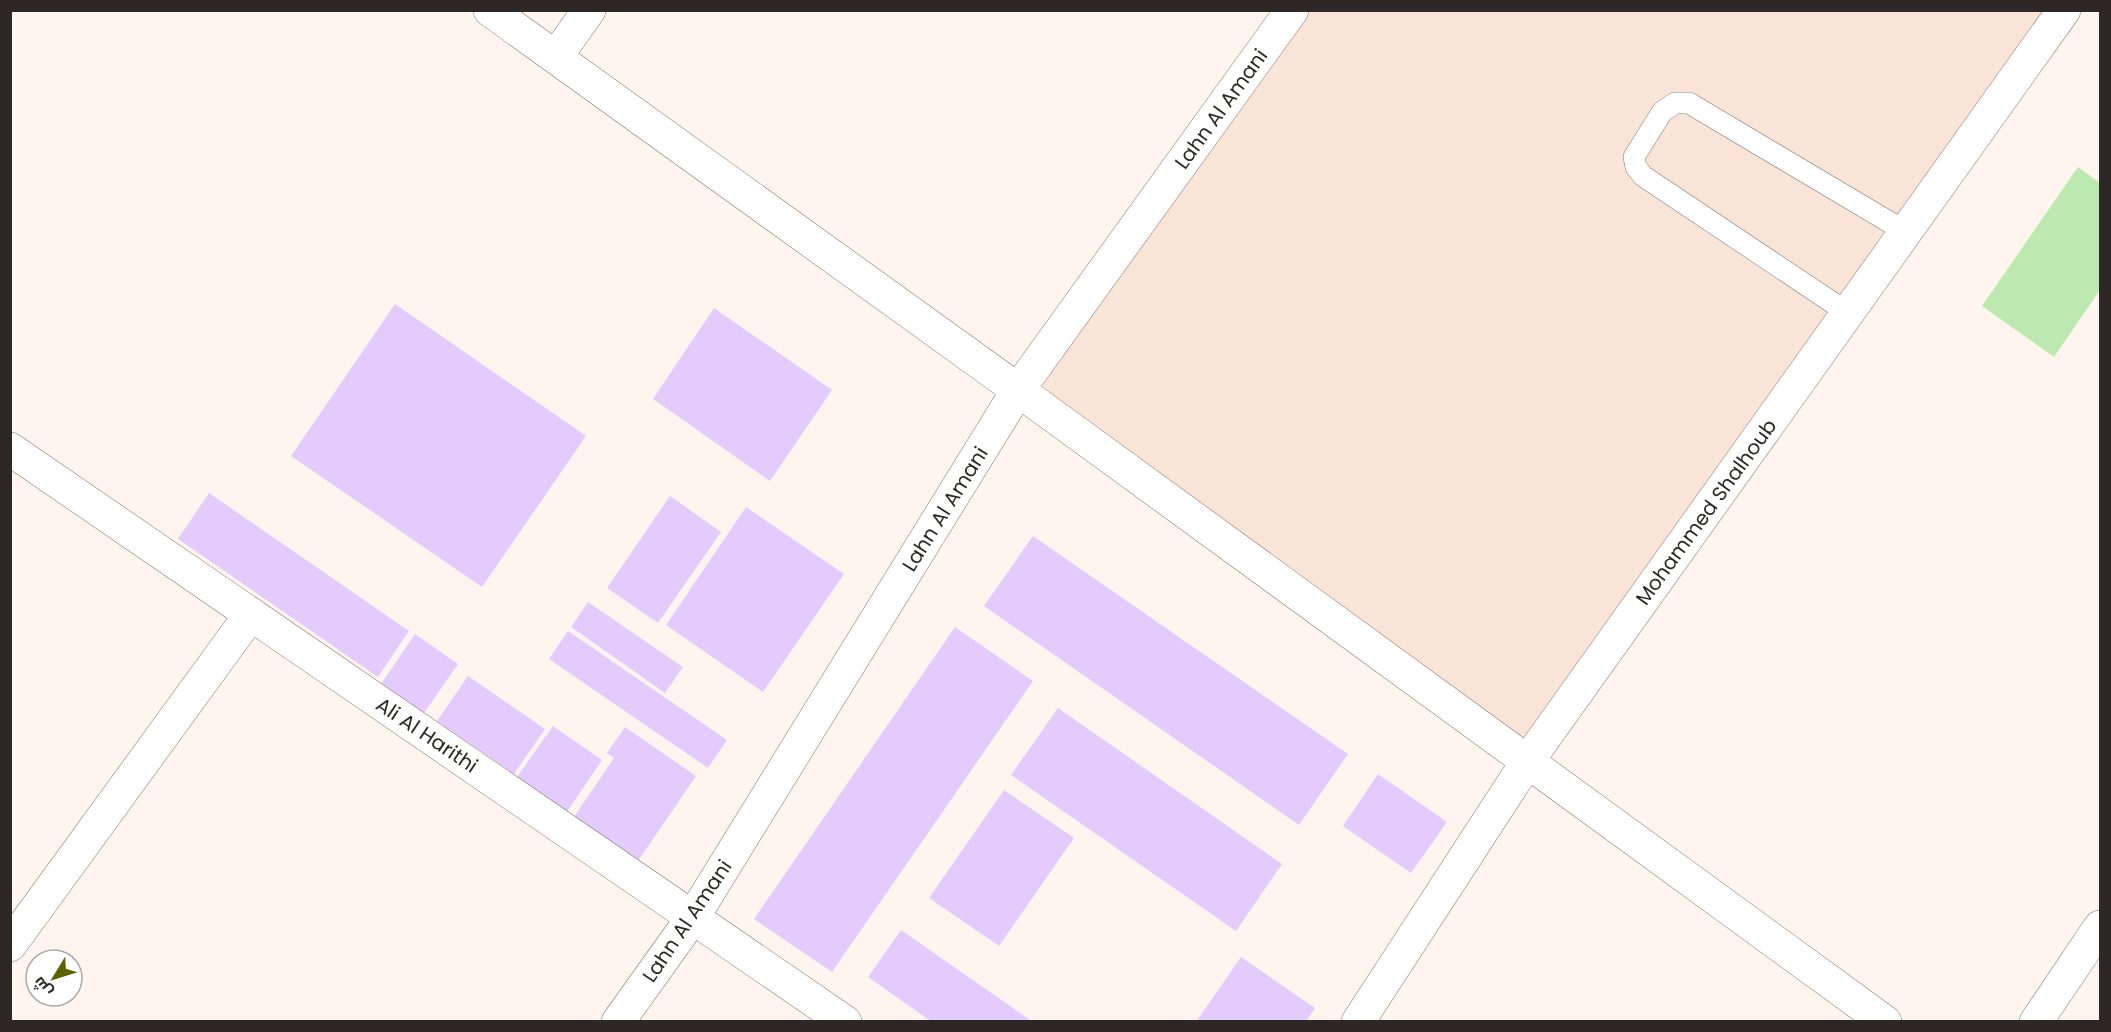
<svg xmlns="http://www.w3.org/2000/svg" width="2111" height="1032" font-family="Poppins,Cairo,sans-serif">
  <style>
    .built { fill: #f9e5d8 }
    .pitch { fill: #bce9af }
    .building { fill: #e4cbfd }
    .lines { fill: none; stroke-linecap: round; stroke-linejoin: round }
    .lane-casing { stroke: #837870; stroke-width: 22 }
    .street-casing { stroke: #837870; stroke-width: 34 }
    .lane { stroke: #fff; stroke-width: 21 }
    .street { stroke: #fff; stroke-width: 33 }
    .labels { text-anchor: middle; stroke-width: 5; stroke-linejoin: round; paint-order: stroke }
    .street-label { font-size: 20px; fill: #2d2825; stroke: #fff }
  </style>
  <rect width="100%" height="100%" fill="#fff4ee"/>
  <!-- built -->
  <polygon class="built" points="1292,11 2064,11 1527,762 1018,390"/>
  <!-- pitch -->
  <polygon class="pitch" points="2078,167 2100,183 2100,290 2054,357 1982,306"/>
  <!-- building -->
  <g class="building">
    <polygon points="395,304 586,436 482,587 291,456"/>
    <polygon points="714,308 832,390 770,481 653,399"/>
    <polygon points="209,493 409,631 378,677 178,539"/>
    <polygon points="670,496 721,532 658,623 607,588"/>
    <polygon points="746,507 844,574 763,692 666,625"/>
    <polygon points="1033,536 1348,754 1299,825 984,606"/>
    <polygon points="588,602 683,667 665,693 571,627"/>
    <polygon points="955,627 1033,681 832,972 754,919"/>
    <polygon points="568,631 727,740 708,768 549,659"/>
    <polygon points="415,634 458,664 424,713 381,684"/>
    <polygon points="468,676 545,729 514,774 437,721"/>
    <polygon points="1058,708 1282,864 1236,931 1011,775"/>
    <polygon points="553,726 602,760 567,812 517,777"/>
    <polygon points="625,727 696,776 638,861 574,817 614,758 607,753"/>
    <polygon points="1378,774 1447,822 1411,873 1343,826"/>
    <polygon points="1004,790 1074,838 999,946 929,898"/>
    <polygon points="901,930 1033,1022 932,1022 868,977"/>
    <polygon points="1241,957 1315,1008 1306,1022 1196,1022"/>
  </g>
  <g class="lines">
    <!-- lane casing -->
    <g class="lane-casing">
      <polyline id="lane" points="1848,313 1643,176 1636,167 1634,157 1662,112 1675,103 1689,103 1906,232"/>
    </g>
    <!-- street casing -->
    <g class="street-casing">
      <g id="street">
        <polyline points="490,10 1018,390 1885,1022"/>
        <polyline points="556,57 589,10"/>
        <polyline points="10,449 845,1022"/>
        <polyline points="10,945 251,614"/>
        <polyline points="618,1022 693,917 1018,390 1292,10"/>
        <polyline points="1358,1022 1527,762 2064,10"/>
        <polyline points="2036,1022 2100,927"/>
      </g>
    </g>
    <!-- lane -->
    <use href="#lane" class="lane"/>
    <!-- street -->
    <use href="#street" class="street"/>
  </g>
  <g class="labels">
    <!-- street labels -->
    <g class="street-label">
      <text transform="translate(1221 109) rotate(-54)" y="7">Lahn Al Amani</text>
      <text transform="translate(945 509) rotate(-58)" y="7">Lahn Al Amani</text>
      <text transform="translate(1706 512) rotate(-54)" y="7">Mohammed Shalhoub</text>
      <text transform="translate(427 735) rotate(34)" y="7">Ali Al Harithi</text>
      <text transform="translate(687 921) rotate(-56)" y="7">Lahn Al Amani</text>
    </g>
  </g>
  <!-- border -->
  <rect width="2111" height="1032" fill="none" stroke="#2d2825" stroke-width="24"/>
  <!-- north arrow -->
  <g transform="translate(54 978) rotate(232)"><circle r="28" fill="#ffffff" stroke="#aba9a8" stroke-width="1.5"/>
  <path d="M0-4.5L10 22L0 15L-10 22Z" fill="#5b6300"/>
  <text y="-9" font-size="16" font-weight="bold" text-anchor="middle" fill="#2d2825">ش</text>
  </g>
</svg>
